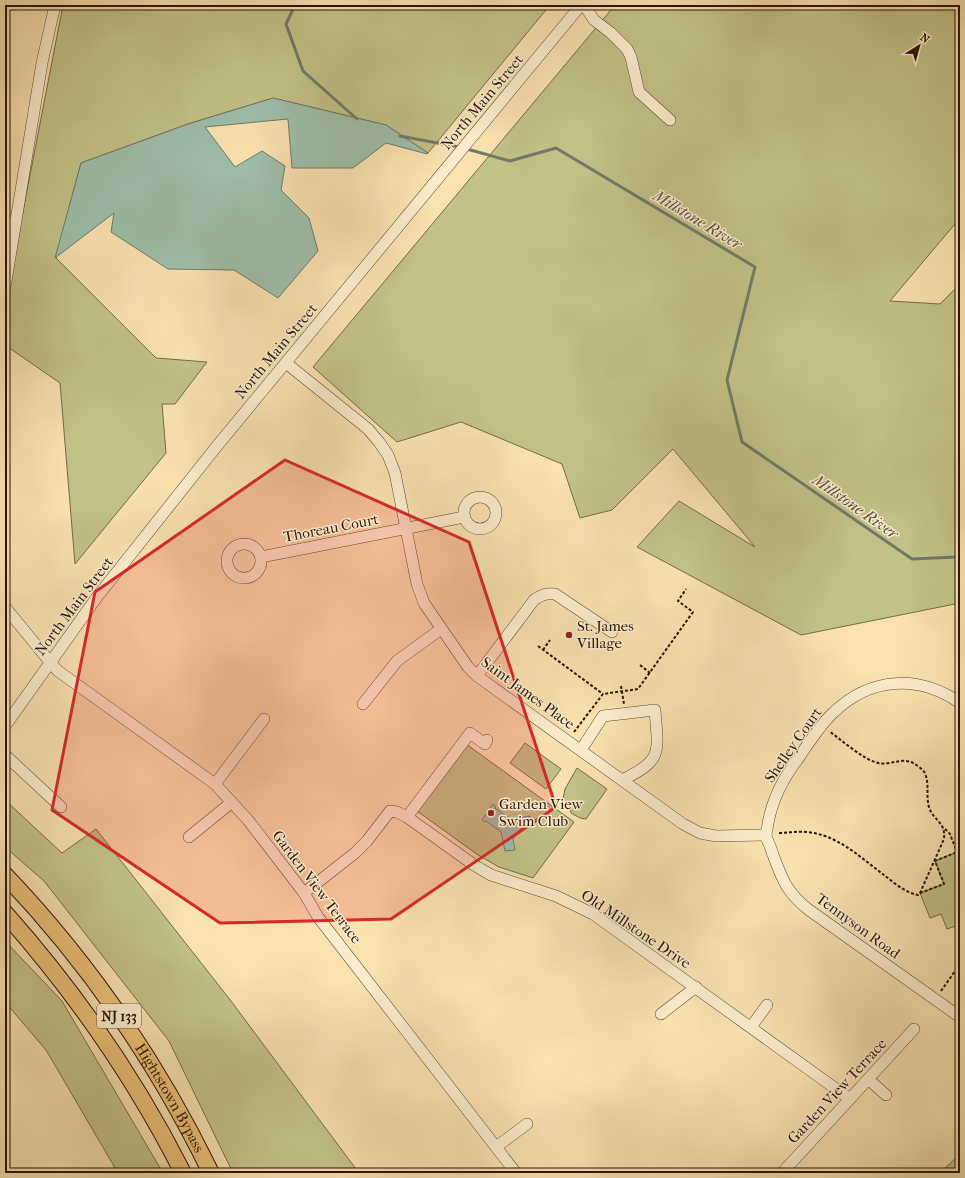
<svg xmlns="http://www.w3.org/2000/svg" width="965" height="1178" font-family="'IM FELL French Canon',serif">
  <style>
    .green { fill: #c2c288; stroke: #766a48 }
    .water { fill: #9ebea9; stroke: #707a69 }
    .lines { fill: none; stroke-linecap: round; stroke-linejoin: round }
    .stream { stroke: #707a69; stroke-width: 3 }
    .minor-casing { stroke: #5e4632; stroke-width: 12 }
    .highway-casing { stroke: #2b1308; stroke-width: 18 }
    .path { stroke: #2b1308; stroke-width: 2; stroke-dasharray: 3 2; stroke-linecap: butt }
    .minor { stroke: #fbeccc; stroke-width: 11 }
    .highway { stroke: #ecc078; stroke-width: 16 }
    .marked { fill: #d62828; fill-opacity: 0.2; stroke: #d62828; stroke-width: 3; stroke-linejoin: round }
    .poi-dot { fill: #8f2418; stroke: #fbeccc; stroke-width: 1.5 }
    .labels { text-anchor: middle; stroke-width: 3; stroke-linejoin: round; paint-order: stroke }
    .shield { fill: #fbeccc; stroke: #695443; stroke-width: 1 }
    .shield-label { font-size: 14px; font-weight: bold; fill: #2b1308 }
    .street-label { font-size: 15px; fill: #2b1308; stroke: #fbeccc }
    .poi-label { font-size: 15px; fill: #2b1308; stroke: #fbeccc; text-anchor: start }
    .water-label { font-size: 16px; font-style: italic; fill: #534f40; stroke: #fbeccc }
  </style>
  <rect width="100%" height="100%" fill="#f9e1b0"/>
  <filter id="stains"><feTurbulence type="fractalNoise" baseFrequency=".005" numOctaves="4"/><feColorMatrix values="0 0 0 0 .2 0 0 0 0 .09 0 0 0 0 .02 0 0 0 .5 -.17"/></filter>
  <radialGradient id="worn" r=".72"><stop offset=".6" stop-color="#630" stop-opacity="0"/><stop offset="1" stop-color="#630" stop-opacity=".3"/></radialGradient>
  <!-- green -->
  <g class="green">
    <polygon points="63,5 550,5 428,153 386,125 273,98 188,124 81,163 56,258 156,358 207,362 175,404 162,404 166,453 75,564 60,383 5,345 5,304"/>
    <polygon points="615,5 960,5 960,218 890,301 940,304 960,284 960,603 801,635 637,547 679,501 755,547 673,449 612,510 580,518 562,464 461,422 397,442 313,367"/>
    <polygon points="525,743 561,769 546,789 510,763"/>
    <polygon points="466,744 574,822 533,878 499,867 478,855 417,811"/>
    <polygon points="577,768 607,789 586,819 580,818 571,813 570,808 566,808 562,804 565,789"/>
    <polygon points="5,800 62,853 96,829 231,1001 359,1173 233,1173 169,1041 44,881 5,847"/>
    <polygon points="957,852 960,860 960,935 956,926 947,929 941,914 930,918 920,893 944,884 935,861"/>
    <polygon points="5,941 62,1001 163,1173 118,1173 46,1050 5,1002"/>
    <polygon points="960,1154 960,1173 940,1173"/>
  </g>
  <!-- water -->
  <g class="water">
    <polygon points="273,98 386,125 428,153 427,154 386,143 353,168 292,168 288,119 205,127 235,167 262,151 285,166 281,190 309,218 318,251 278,298 234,270 168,269 111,232 114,213 55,258 81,163 188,124"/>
    <polygon points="493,804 496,807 495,808 510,819 530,816 531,826 521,828 513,839 515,850 505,851 501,832 486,821 485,822 482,820"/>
  </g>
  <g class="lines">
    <!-- stream -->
    <g class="stream">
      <polyline points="295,5 286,24 303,71 357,119"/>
      <polyline points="400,136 459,147"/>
      <polyline points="467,149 510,161 556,148 755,267 727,380 742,442 912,559 957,557 960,554"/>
    </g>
    <!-- minor casing -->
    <g class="minor-casing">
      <g id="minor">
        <polyline points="584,5 594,20 611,33 627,49 631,57 639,92 670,120"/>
        <polyline points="5,222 15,224"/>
        <polyline points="5,287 42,63 55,5"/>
        <polyline points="286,363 368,429 379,442 388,455 395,473 417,584 424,603 468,667 477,676 683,824 700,833 716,836 766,835"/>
        <circle cx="480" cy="513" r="16"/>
        <circle cx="244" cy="561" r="17"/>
        <polyline points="261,557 464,517"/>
        <polyline points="5,607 50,662 58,671 215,784 248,820 304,893 318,917 516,1173"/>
        <path d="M477,676L534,600C541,595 546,593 555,594L612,632"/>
        <path d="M960,703C918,674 870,677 833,713C820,725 810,741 800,756C784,777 773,797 768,823C768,827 766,832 766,835C767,841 771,847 772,852C782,879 786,892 809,910L960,1017"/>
        <polyline points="363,704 397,661 441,629"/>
        <polyline points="5,726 97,597 217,446 581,5"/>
        <path d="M581,750L603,716L655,710C658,752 664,760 622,780"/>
        <polyline points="5,755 61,807"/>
        <polyline points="215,784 264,719"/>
        <polyline points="407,817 470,733 485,744 487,740"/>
        <polyline points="189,837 232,802"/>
        <polyline points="304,893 355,853 367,841 390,811 397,812 407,817 474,865 491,875 556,896 593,914 850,1099"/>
        <polyline points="661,1014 696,987"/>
        <polyline points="751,1027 767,1005"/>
        <polyline points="868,1079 886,1095"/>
        <polyline points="496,1147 527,1124"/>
        <polyline points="782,1173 914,1029"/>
      </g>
    </g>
    <!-- highway casing -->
    <g class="highway-casing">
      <g id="highway">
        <path id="s1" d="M5,875C89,963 158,1064 211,1173"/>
        <path d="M5,913C75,992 135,1078 183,1173"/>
      </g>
    </g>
    <!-- path -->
    <g class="path">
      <polyline points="538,646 603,694"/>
      <polyline points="543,650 550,640"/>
      <polyline points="640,665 650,673"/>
      <polyline points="621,686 624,704"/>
      <polyline points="574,732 603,694 638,689 693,612 678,601 686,589"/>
      <polyline points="945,829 950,834 960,860"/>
      <path d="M779,833C788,833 797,831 806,832C837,834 861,858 884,875C894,883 906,893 918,895L920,893L944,839C946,821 933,821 929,807C926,797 929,786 926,776C925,772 922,769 919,767C903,753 891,768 875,762C863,759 840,739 829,731"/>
      <polyline points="920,893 944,884 935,861 957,852"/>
      <polyline points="941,991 960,964"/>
    </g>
    <!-- minor -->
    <use href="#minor" class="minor"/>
    <!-- highway -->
    <use href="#highway" class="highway"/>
  </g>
  <!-- marked area -->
  <path class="marked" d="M285,460L469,542L556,807L391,919L220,923L52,810L95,592Z"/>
  <!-- markers -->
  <g class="poi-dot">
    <circle cx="569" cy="635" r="4"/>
    <circle cx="491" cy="813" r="4"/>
  </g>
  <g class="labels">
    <!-- shield labels -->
    <rect class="shield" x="97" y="1004" width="44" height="24" rx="3"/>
    <g class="shield-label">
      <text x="119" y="1021">NJ 133</text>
    </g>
    <!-- street labels -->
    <g class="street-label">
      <text transform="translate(482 102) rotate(-50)" y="5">North Main Street</text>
      <text transform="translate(276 351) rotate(-50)" y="5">North Main Street</text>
      <text transform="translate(331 528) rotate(-11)" y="5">Thoreau Court</text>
      <text transform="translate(74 606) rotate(-53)" y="5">North Main Street</text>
      <text transform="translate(528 693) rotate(36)" y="5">Saint James Place</text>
      <text transform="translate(793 745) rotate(-55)" y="5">Shelley Court</text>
      <text transform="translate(317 887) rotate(53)" y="5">Garden View Terrace</text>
      <text transform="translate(858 926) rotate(36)" y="5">Tennyson Road</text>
      <text transform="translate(636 929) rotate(34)" y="5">Old Millstone Drive</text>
      <text transform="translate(837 1091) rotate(-47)" y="5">Garden View Terrace</text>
      <text dy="5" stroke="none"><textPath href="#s1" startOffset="278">Hightstown Bypass</textPath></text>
    </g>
    <!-- poi labels -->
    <g class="poi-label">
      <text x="577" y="631">St. James<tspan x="577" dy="17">Village</tspan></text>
      <text x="499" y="809">Garden View<tspan x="499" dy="17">Swim Club</tspan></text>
    </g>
    <!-- water labels -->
    <g class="water-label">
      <text transform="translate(698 219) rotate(31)" y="6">Millstone River</text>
      <text transform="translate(856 506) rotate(35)" y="6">Millstone River</text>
    </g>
  </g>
  <!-- margin -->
  <rect width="965" height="1178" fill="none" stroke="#f9e1b0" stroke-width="20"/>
  <rect x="6" y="6" width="953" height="1166" fill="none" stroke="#2b1308" stroke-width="2"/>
  <rect x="10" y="10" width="945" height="1158" fill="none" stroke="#2b1308"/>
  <!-- north arrow -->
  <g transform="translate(919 46) rotate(37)" stroke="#fbeccc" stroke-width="3" paint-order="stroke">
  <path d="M0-3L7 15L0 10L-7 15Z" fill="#2b1308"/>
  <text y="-6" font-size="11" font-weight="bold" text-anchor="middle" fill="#2b1308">N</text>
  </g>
  <rect width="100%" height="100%" filter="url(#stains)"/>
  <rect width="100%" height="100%" fill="url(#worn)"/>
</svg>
